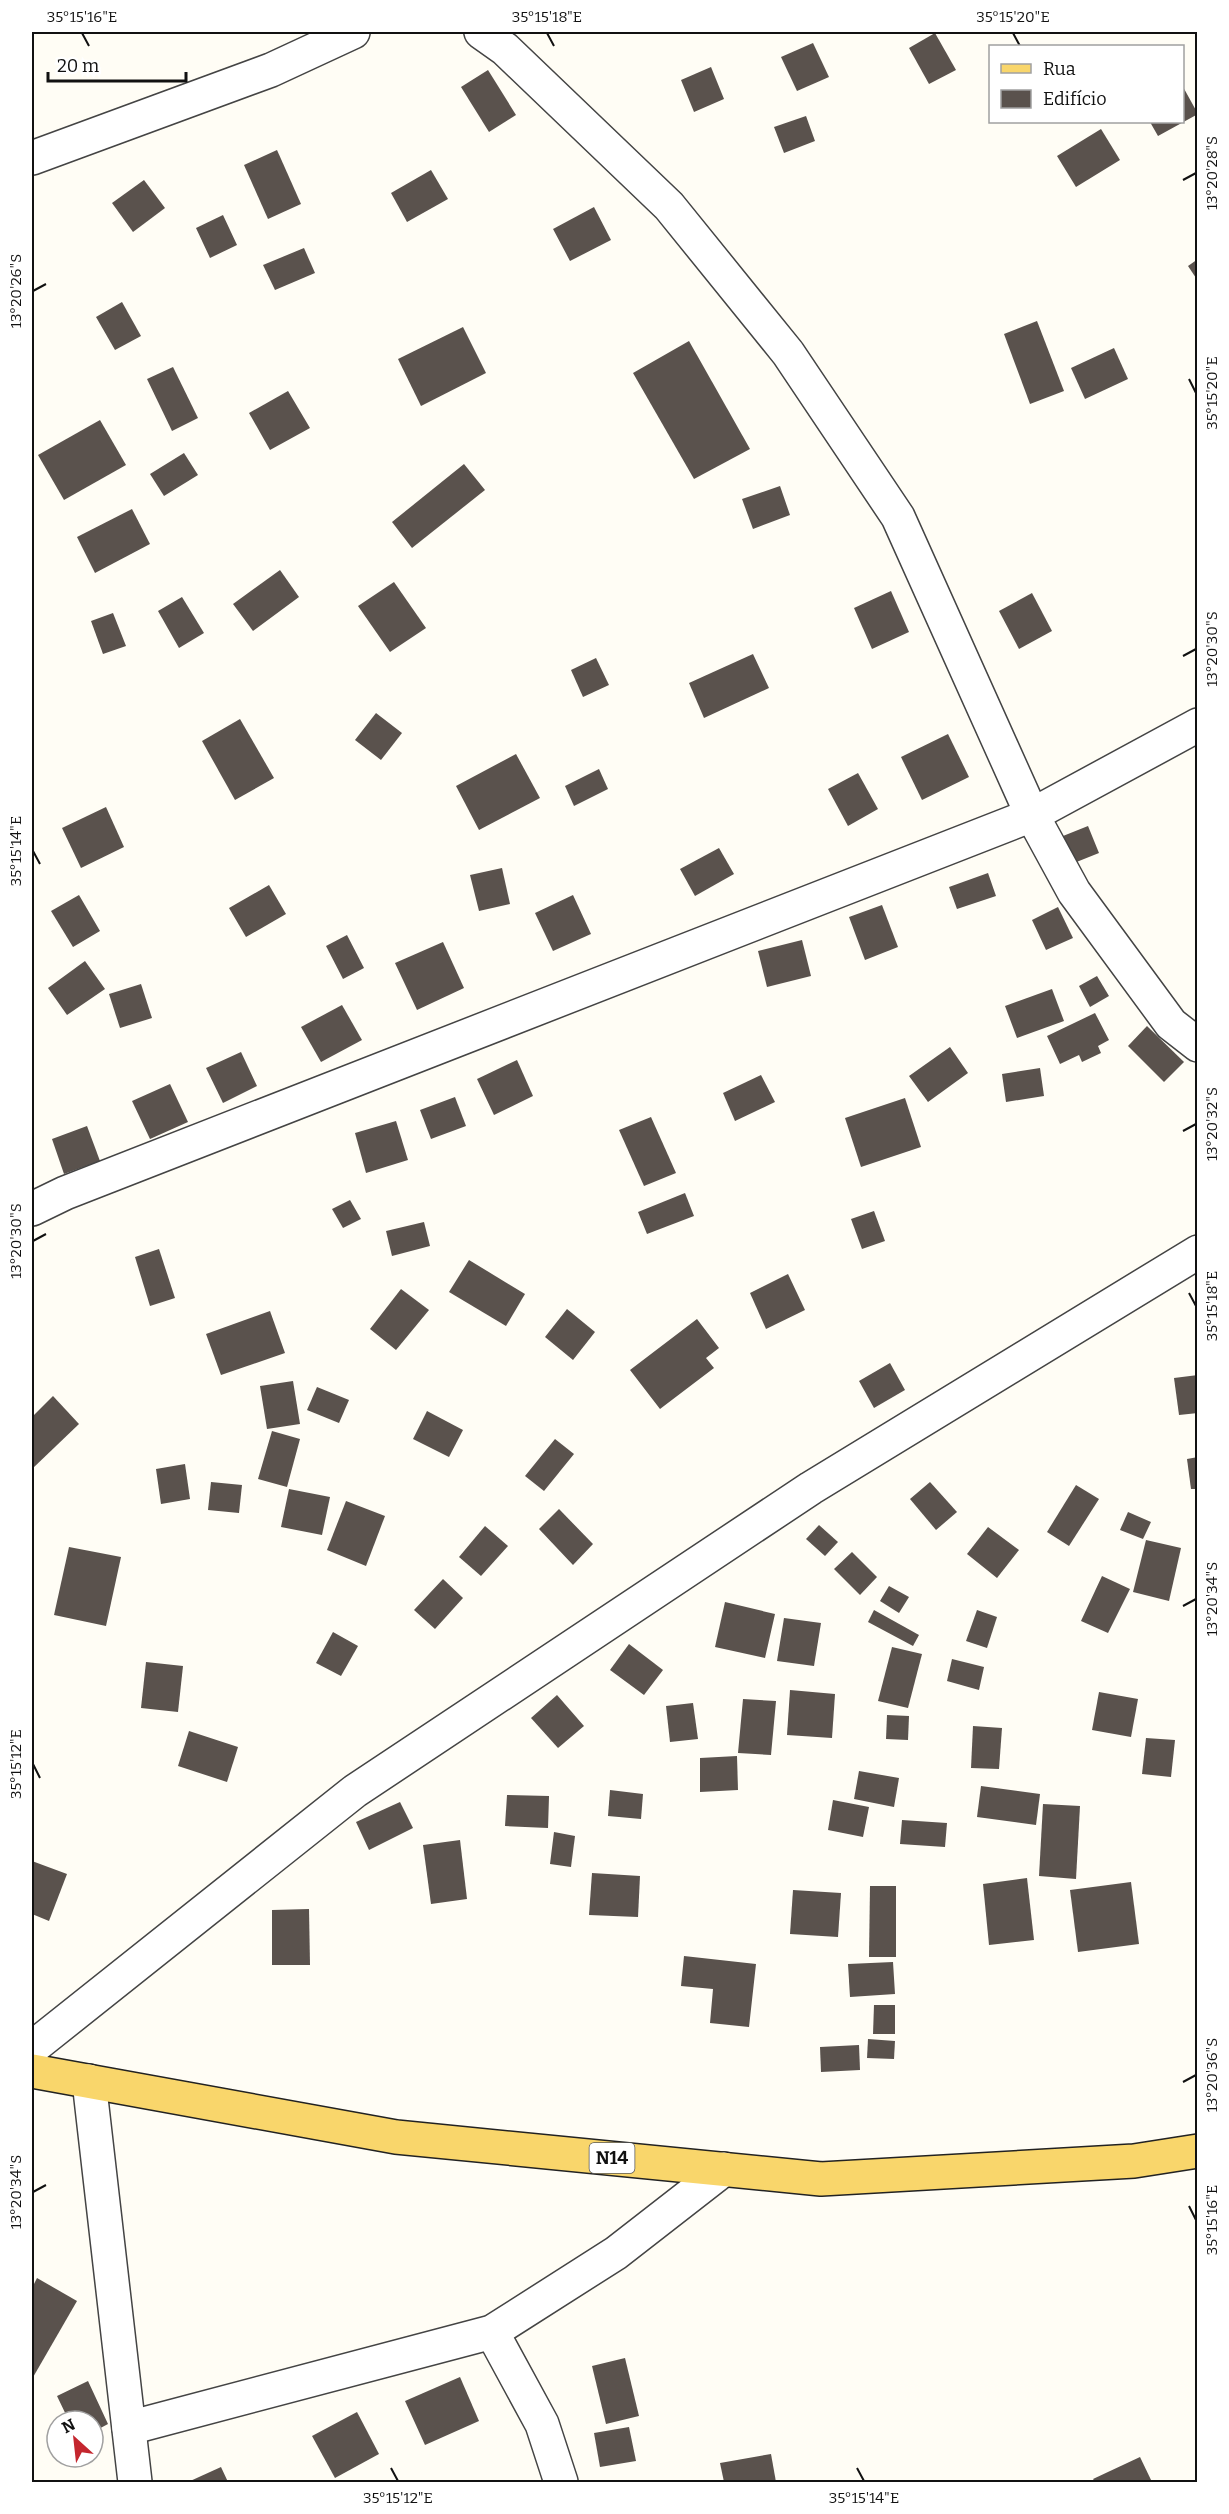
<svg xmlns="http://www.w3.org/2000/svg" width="1229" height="2514" font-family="Bitter,serif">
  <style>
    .building { fill: #5a524d }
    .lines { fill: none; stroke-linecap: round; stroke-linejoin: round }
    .street-casing { stroke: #444; stroke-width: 36 }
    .primary-casing { stroke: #222; stroke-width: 36 }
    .street { stroke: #fff; stroke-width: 33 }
    .primary { stroke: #f9d66b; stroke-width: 33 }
    .ticks { fill: none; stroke: #111; stroke-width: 2 }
    .labels { text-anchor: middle; stroke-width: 6; stroke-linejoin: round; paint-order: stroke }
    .shield { fill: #fff; stroke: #585858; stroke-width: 1.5 }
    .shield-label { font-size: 18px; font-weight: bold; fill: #111 }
    .neatline { fill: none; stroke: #111; stroke-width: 2 }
    .ticks-label { font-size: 15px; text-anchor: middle; fill: #111 }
  </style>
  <rect width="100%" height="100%" fill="#fffdf5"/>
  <!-- building -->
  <g class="building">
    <polygon points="935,33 956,70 929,84 909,48"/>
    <polygon points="813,43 829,77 797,91 781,57"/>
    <polygon points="711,67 724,99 694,112 681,80"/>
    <polygon points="488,70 516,115 489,132 461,87"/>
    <polygon points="1182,85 1198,114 1158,136 1150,122 1182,122"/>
    <polygon points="806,116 815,141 784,153 774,127"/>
    <polygon points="1101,129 1120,160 1076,187 1057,156"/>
    <polygon points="277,150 301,204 268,219 244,165"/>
    <polygon points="431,170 448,199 407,222 391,193"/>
    <polygon points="144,180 165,208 133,232 112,203"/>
    <polygon points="594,207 611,240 570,261 553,229"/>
    <polygon points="223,215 237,245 210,258 196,228"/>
    <polygon points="304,248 315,273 275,290 263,265"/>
    <polygon points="1198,259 1198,281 1188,266"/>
    <polygon points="122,302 141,336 115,350 96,317"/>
    <polygon points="1037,321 1064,391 1030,404 1004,334"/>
    <polygon points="463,327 486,373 421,406 398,359"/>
    <polygon points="689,341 750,449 694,479 633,373"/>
    <polygon points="1114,348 1128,379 1085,399 1071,368"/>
    <polygon points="173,367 198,418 172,431 147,379"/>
    <polygon points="288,391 310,428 270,450 249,413"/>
    <polygon points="100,420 126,465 64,500 38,455"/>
    <polygon points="184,453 198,475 164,496 150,474"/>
    <polygon points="464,464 485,490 412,548 392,522"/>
    <polygon points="780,486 790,515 753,529 742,499"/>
    <polygon points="132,509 150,544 95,573 77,537"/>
    <polygon points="280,570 299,597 253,631 233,604"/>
    <polygon points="394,582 426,628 390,652 358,606"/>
    <polygon points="891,591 909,632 872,649 854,608"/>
    <polygon points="1032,593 1052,631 1019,649 999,611"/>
    <polygon points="182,597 204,633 179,648 158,611"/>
    <polygon points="113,613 126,646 103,654 91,621"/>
    <polygon points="753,654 769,688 704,718 689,683"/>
    <polygon points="596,658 609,685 583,697 571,670"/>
    <polygon points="376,713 402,733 381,760 355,740"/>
    <polygon points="240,719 274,778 235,800 202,741"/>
    <polygon points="948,734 969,777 922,800 901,757"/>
    <polygon points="516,754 540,798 479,830 456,786"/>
    <polygon points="599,769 608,789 574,806 565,786"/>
    <polygon points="858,773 878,809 848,826 828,789"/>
    <polygon points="106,807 124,847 81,868 62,828"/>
    <polygon points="1088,826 1099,853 1069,865 1058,838"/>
    <polygon points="719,848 734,874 695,896 680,869"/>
    <polygon points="502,868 510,904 479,911 470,875"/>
    <polygon points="988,873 996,896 957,909 949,887"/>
    <polygon points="269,885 286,914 246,937 229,908"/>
    <polygon points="79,895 100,931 73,947 51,911"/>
    <polygon points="573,895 591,934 553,951 535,913"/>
    <polygon points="882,905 898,947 865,960 849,917"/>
    <polygon points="1058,907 1073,938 1046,950 1032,920"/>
    <polygon points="347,935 364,968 343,979 326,946"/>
    <polygon points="802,940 811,976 767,987 758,951"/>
    <polygon points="443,942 464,988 417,1010 395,963"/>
    <polygon points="85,961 105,989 67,1015 48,988"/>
    <polygon points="1097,976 1109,996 1090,1007 1079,986"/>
    <polygon points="141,984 152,1018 120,1028 109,994"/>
    <polygon points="1052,989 1064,1021 1017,1038 1005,1006"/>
    <polygon points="342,1005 362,1040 321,1062 301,1027"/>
    <polygon points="1095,1013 1109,1040 1098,1046 1101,1053 1082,1062 1079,1055 1060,1064 1047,1036"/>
    <polygon points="1147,1026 1184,1062 1164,1082 1128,1046"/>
    <polygon points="950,1047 968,1073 928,1102 909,1076"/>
    <polygon points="241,1052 257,1086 223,1103 206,1068"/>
    <polygon points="517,1060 533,1096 494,1115 477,1079"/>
    <polygon points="1040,1068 1044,1096 1006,1102 1002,1074"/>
    <polygon points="761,1075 775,1102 735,1121 723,1093"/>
    <polygon points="170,1084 188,1122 150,1139 132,1101"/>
    <polygon points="455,1097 466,1126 431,1139 420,1110"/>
    <polygon points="905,1098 921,1147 861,1167 845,1118"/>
    <polygon points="651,1117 676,1173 644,1186 619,1130"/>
    <polygon points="396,1121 408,1160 366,1173 355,1133"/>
    <polygon points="87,1126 100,1161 64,1174 52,1139"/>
    <polygon points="685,1193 694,1216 647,1234 638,1212"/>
    <polygon points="350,1200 361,1219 343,1228 332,1209"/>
    <polygon points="874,1211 885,1241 862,1249 851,1219"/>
    <polygon points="424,1222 430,1246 392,1256 386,1231"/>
    <polygon points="159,1249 175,1298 150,1306 135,1257"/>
    <polygon points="469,1260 525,1294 506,1326 449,1292"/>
    <polygon points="788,1274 805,1310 766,1329 750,1293"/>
    <polygon points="401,1289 429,1310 396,1350 370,1329"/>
    <polygon points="567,1309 595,1332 573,1360 545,1337"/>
    <polygon points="270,1311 285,1353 221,1375 206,1334"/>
    <polygon points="697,1319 719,1348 706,1358 714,1368 660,1409 630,1370"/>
    <polygon points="890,1363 905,1390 874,1408 859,1381"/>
    <polygon points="1198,1375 1198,1413 1179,1415 1174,1378"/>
    <polygon points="293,1381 300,1424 267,1429 260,1386"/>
    <polygon points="317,1387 349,1400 339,1423 307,1410"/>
    <polygon points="53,1396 79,1424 32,1469 32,1417"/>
    <polygon points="427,1411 463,1430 449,1457 413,1439"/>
    <polygon points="272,1431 300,1439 287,1487 258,1479"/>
    <polygon points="555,1439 574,1454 544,1491 525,1476"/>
    <polygon points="1198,1457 1198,1489 1191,1489 1187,1459"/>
    <polygon points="185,1464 190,1499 161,1504 156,1469"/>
    <polygon points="211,1482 242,1485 239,1513 208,1510"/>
    <polygon points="930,1482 957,1512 936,1530 910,1499"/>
    <polygon points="1076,1485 1099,1499 1069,1546 1047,1532"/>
    <polygon points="289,1489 330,1497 322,1535 281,1527"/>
    <polygon points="346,1501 385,1516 366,1566 327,1550"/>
    <polygon points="559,1509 593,1544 573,1565 539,1529"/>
    <polygon points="1128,1512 1151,1522 1143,1539 1120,1530"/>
    <polygon points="819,1525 838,1542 825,1556 806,1539"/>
    <polygon points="485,1526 508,1546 481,1576 459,1557"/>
    <polygon points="988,1527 1019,1550 997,1578 967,1554"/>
    <polygon points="1146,1540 1181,1548 1169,1601 1133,1592"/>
    <polygon points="69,1547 121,1557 106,1626 54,1615"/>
    <polygon points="852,1552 877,1577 860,1595 834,1569"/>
    <polygon points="1102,1576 1130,1589 1108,1633 1081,1621"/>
    <polygon points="443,1579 463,1598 435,1629 414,1610"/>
    <polygon points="889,1586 909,1597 899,1613 880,1601"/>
    <polygon points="725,1602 775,1614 765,1658 715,1647"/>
    <polygon points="874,1610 919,1635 913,1646 868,1622"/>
    <polygon points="977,1610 997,1617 987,1648 966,1641"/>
    <polygon points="784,1618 821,1623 814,1666 777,1661"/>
    <polygon points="333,1632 358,1646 341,1676 316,1663"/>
    <polygon points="629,1644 663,1670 644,1695 610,1670"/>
    <polygon points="892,1647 922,1654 908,1708 878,1701"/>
    <polygon points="952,1659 984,1667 979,1690 947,1681"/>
    <polygon points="146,1662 183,1666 178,1712 141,1708"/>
    <polygon points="790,1690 835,1694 832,1738 787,1735"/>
    <polygon points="1099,1692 1138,1699 1131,1737 1092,1730"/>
    <polygon points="557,1695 584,1726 558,1748 531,1718"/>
    <polygon points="743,1699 776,1701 771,1755 738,1753"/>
    <polygon points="693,1703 698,1739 670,1742 666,1706"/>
    <polygon points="887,1715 909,1716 908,1740 886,1739"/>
    <polygon points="973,1726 1002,1728 999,1769 971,1768"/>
    <polygon points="189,1731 238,1747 227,1782 178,1766"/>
    <polygon points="1146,1738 1175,1740 1171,1777 1142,1774"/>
    <polygon points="737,1756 738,1790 700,1792 700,1758"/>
    <polygon points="859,1771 899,1778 894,1807 854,1799"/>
    <polygon points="981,1786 1040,1794 1036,1825 977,1817"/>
    <polygon points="610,1790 643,1794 641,1819 608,1816"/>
    <polygon points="507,1795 549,1796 548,1828 505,1826"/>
    <polygon points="833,1800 869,1807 863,1837 828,1830"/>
    <polygon points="400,1802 413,1828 369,1850 356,1822"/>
    <polygon points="1043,1804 1080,1806 1076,1879 1039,1876"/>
    <polygon points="902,1820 947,1823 945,1847 900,1844"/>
    <polygon points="554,1832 575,1836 571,1867 550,1864"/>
    <polygon points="460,1840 467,1899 431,1904 423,1845"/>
    <polygon points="32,1861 67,1874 49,1921 32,1914"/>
    <polygon points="592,1873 640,1876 638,1917 589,1915"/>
    <polygon points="1027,1878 1034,1940 989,1945 983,1884"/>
    <polygon points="1131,1882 1139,1944 1078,1952 1070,1890"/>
    <polygon points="870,1886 896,1886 896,1957 869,1957"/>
    <polygon points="793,1890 841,1893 838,1937 790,1934"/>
    <polygon points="309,1909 310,1965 272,1965 272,1910"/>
    <polygon points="684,1956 756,1964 749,2027 710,2023 713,1989 681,1986"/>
    <polygon points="893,1962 895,1994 850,1997 848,1964"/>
    <polygon points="874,2005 895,2005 895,2034 873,2034"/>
    <polygon points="868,2039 895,2041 894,2059 867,2058"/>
    <polygon points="859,2045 860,2070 821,2072 820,2047"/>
    <polygon points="37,2278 77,2301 32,2379 32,2288"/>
    <polygon points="625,2358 639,2416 606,2424 592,2366"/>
    <polygon points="460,2377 479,2421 425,2445 405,2401"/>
    <polygon points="88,2381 108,2424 93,2432 93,2421 69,2421 57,2396"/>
    <polygon points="357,2412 379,2454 335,2478 312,2436"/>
    <polygon points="629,2427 636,2461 600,2467 594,2433"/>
    <polygon points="771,2454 776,2482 724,2482 720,2463"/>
    <polygon points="1140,2457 1152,2482 1095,2482 1093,2479"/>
    <polygon points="221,2467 228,2482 188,2482"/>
  </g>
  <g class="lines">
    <!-- street casing -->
    <g class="street-casing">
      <g id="street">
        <polyline points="481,32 505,49 669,206 788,353 898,517 1032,815 1074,892 1171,1024 1198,1045"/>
        <polyline points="32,158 271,70 353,32"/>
        <polyline points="32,1209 65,1193 1032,815 1198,725"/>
        <polyline points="32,2048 355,1791 811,1488 1198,1252"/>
        <polyline points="89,2081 135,2482"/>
        <polyline points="492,2332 542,2424 561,2482"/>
        <polyline points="129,2428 492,2332 616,2253 724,2169"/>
      </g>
    </g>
    <!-- primary casing -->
    <g class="primary-casing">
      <polyline id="primary" points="32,2071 396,2137 821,2179 1134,2161 1198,2151"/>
    </g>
    <!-- street -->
    <use href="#street" class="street"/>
    <!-- primary -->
    <use href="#primary" class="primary"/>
  </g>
  <!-- ticks -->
  <path class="ticks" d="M82,33L89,46M547,33L554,46M1013,33L1020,46M1183,180L1196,173M33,291L46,284M1189,379L1196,393M1183,656L1196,649M33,851L40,864M1183,1131L1196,1124M33,1241L46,1234M1189,1293L1196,1306M1183,1606L1196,1599M33,1764L40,1778M1183,2082L1196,2075M33,2192L46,2185M1189,2206L1196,2220M391,2468L398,2481M857,2468L864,2481"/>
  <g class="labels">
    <!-- shield labels -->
    <rect class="shield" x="589.5" y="2143" width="45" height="30" rx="4.5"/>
    <g class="shield-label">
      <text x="612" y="2164">N14</text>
    </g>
  </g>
  <!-- border -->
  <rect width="1229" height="2514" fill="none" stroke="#ffffff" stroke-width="66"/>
  <!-- legend -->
  <rect x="989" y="45" width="195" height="78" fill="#ffffff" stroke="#a0a0a0" stroke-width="1.5"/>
  <rect x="1001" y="64" width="30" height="9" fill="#f9d66b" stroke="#a0a0a0" stroke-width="1.5"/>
  <text x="1043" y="75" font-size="18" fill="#111111">Rua</text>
  <rect x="1001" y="90" width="30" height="18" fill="#5a524d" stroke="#a0a0a0" stroke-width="1.5"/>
  <text x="1043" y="105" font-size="18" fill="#111111">Edifício</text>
  <!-- north arrow -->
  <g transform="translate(75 2439) rotate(333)"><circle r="28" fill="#ffffff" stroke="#a0a0a0" stroke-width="1.5"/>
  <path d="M0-4.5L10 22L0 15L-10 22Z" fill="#c4262e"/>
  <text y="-9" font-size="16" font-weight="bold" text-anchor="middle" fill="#111111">N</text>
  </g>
  <!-- scale -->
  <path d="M48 72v9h138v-9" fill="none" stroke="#111111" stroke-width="3"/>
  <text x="57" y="72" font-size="18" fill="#111111" stroke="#ffffff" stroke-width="4.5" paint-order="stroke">20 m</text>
  <rect x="33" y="33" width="1163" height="2448" class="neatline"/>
  <g class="ticks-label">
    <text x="82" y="22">35°15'16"E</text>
    <text x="547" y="22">35°15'18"E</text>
    <text x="1013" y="22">35°15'20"E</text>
    <text transform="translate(1212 173) rotate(-90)" y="5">13°20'28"S</text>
    <text transform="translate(16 291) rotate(-90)" y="5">13°20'26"S</text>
    <text transform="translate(1212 393) rotate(-90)" y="5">35°15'20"E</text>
    <text transform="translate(1212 649) rotate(-90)" y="5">13°20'30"S</text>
    <text transform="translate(16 851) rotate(-90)" y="5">35°15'14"E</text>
    <text transform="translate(1212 1124) rotate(-90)" y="5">13°20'32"S</text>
    <text transform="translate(16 1241) rotate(-90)" y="5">13°20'30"S</text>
    <text transform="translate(1212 1306) rotate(-90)" y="5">35°15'18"E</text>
    <text transform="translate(1212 1599) rotate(-90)" y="5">13°20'34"S</text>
    <text transform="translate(16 1764) rotate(-90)" y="5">35°15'12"E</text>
    <text transform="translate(1212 2075) rotate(-90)" y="5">13°20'36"S</text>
    <text transform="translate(16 2192) rotate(-90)" y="5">13°20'34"S</text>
    <text transform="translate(1212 2220) rotate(-90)" y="5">35°15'16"E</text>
    <text x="398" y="2503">35°15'12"E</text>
    <text x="864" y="2503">35°15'14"E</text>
  </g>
</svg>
